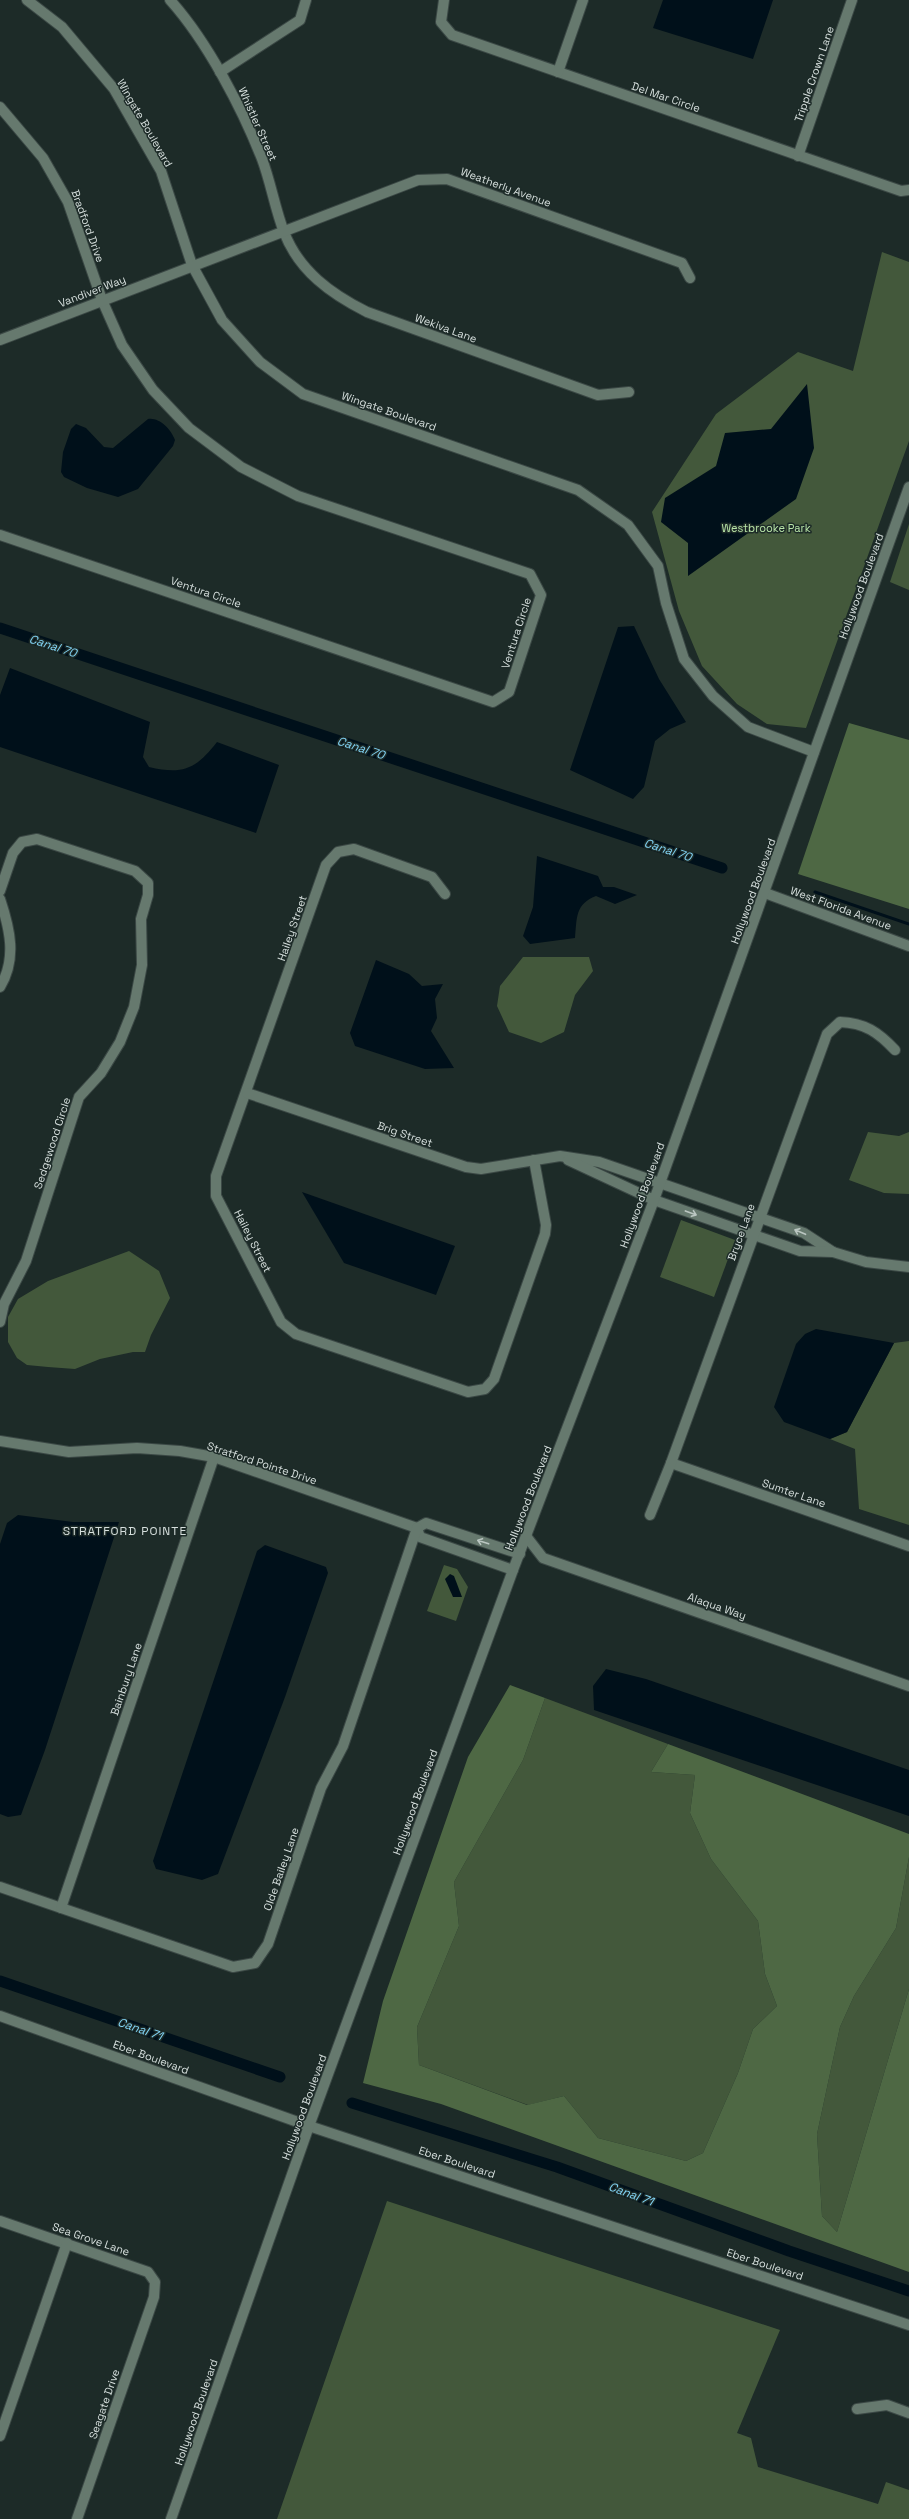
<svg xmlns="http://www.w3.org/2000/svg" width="909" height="2519" font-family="'Space Grotesk',sans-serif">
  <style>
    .green { fill: #43583b }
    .forest { fill: #4e6844 }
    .water { fill: #00101a }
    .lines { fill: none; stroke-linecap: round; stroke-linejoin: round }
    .stream { stroke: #00101a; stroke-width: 3 }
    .canal { stroke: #00101a; stroke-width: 11 }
    .minor-casing { stroke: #3b4845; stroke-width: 12 }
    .minor { stroke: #66796e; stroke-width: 10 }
    .oneway { stroke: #bac6c1 }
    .labels { text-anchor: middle; stroke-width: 3; stroke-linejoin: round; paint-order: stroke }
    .street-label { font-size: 11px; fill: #d6dfdd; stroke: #1d2b28 }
    .park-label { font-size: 11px; fill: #b9e5a8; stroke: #1d2b28 }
    .water-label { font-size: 12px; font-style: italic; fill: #82d4f6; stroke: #1d2b28 }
    .neighbourhood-label { font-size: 12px; letter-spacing: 1px; fill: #d6dfdd; stroke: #1d2b28 }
  </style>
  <rect width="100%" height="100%" fill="#1d2b28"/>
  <!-- green -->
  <g class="green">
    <polygon points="882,252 909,262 909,441 806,728 767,724 737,704 702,666 679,611 652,512 716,414 798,352 853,371"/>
    <polygon points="909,524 909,590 890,582"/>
    <polygon points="523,957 589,957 593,971 575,995 564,1032 541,1043 509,1032 497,1006 500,986"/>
    <polygon points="868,1132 899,1136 909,1132 909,1194 884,1193 849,1180"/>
    <polygon points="681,1220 735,1240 714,1297 660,1277"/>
    <polygon points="129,1251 159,1271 170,1298 151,1335 145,1352 133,1352 100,1359 75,1369 48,1367 27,1365 17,1358 8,1342 8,1317 18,1299 48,1281"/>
    <polygon points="909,1341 909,1525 859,1509 855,1449 830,1439 847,1432 894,1343"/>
    <polygon points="444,1565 457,1569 468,1587 456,1621 427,1611"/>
    <polygon points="545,1698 668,1744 651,1772 695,1775 690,1813 711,1859 758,1921 765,1974 777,2006 753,2029 738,2073 703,2153 686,2161 598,2138 564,2096 528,2105 419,2065 417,2027 459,1926 454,1882 523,1760"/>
    <polygon points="909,1857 909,1989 837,2232 822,2216 817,2134 840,2027 854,1996 896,1928"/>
    <polygon points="387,2201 780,2330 737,2433 751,2438 758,2467 878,2504 886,2482 909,2490 909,2519 277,2519"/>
  </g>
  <!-- forest -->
  <g class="forest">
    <polygon points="849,723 909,740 909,909 798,874"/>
    <polygon points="510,1685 545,1698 523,1760 454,1882 459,1926 417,2027 419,2065 527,2105 564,2096 598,2138 686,2161 703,2153 738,2073 753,2029 777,2006 765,1974 758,1921 711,1859 690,1813 695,1775 651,1772 668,1744 909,1834 909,1857 896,1928 854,1996 840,2027 817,2134 822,2216 837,2232 909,1989 909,2272 441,2104 363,2083 383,2001 468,1757"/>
  </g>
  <!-- water -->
  <g class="water">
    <polygon points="663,0 773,0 753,59 653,28"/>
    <polygon points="807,384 814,448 796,499 688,576 688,543 661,522 665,498 716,466 725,433 771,429"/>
    <path d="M148,419C159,417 171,429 175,440L173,446L138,489L118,497L87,488L64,477L61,472L63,452L71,429L76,424L86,428L104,447L113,448Z"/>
    <polygon points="634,626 659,679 686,722 670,729 655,741 644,787 633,799 570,770 618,627"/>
    <path d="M10,668L150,722L143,757L149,767C183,775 196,769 217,742L279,765L256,833L0,747V695Z"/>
    <path d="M537,856L598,876L603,887H614L637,895L615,904L596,896C575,904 577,918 575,938L530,944L523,936L533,907Z"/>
    <polygon points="376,960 409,974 422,986 443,984 435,999 437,1018 431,1031 454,1068 425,1069 355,1046 350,1033"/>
    <polygon points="302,1192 455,1246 436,1295 344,1263"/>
    <polygon points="816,1329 894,1343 847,1432 830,1439 784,1422 774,1407 796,1344 805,1334"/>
    <polygon points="18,1515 73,1522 119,1522 45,1750 21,1815 8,1817 0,1814 0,1544 7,1523"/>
    <polygon points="265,1545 326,1567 328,1573 285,1697 218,1874 202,1880 156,1869 153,1861 257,1551"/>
    <polygon points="450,1574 454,1576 462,1597 453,1597 445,1579"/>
    <polygon points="606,1669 646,1679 909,1770 909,1816 594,1710 593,1686"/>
  </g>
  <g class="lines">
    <!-- stream -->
    <polyline class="stream" points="815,892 909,924"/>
    <!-- canal -->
    <g class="canal">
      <polyline points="0,628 722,868"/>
      <polyline points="0,1981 280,2077"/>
      <polyline points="352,2103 557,2167 789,2251 909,2291"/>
    </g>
    <!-- minor casing -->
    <g class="minor-casing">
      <g id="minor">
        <polyline points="27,0 62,27 114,89 161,171 192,265 222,320 260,362 303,394 578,490 628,525 658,566 666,603 684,659 713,696 748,727 814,752"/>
        <path d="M170,0C207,41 242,108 262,159C271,183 275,209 284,232C299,271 331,294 367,312L598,395L629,392"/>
        <polyline points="444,0 441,22 452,35 901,191 909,190"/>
        <polyline points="220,72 300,20 306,0"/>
        <polyline points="558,72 583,0"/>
        <polyline points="0,107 43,158 68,202 102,300 122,345 153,390 189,428 241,467 298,496 530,574 541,595 509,692 493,702 0,535"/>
        <polyline points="798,156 852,0"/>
        <polyline points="0,340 418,180 447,179 682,263 690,278"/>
        <polyline points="0,891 13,853 22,842 37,839 135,871 148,883 148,895 141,919 142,965 134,1007 120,1042 101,1073 79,1097 26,1261 4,1304 0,1322"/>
        <polyline points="765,893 909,946"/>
        <polyline points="445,894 432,877 354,849 338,852 326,865 216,1176 216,1196 281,1322 296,1334 468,1392 485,1389 494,1379 545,1234 546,1225 534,1160"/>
        <path d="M0,899C10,929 17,959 0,987"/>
        <polyline points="247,1093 466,1167 481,1169 560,1156 599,1162 804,1233 833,1252"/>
        <polyline points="568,1160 654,1200 800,1251 833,1252 866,1262 909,1267"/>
        <polyline points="0,1441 69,1452 137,1448 180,1451 214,1457 417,1528"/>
        <polyline points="671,1463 909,1546"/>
        <path d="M650,1515L671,1463L827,1034L840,1022C865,1023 878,1032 895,1050"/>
        <polyline points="417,1528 426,1523 520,1554"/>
        <polyline points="417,1528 420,1537 513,1570"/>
        <polyline points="526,1536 543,1558 909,1686"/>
        <polyline points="0,1887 233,1967 255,1963 268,1944 321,1788 343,1746 417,1528"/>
        <polyline points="61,1908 214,1457"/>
        <polyline points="0,2016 309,2126 909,2325"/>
        <polyline points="0,2221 148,2272 155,2282 154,2297 77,2519"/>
        <polyline points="857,2409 887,2405 909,2413"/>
        <polyline points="0,2436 67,2243"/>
        <polyline points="171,2519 309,2126 513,1570 654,1200 909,487"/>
      </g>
    </g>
    <!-- minor -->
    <use href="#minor" class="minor"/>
  </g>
  <!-- one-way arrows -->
  <defs><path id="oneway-shaft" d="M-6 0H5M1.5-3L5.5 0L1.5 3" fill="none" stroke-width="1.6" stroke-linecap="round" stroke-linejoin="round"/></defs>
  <g class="oneway">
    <use href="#oneway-shaft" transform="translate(691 1213) rotate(20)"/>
    <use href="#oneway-shaft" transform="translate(800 1232) rotate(-157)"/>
    <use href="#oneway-shaft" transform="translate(483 1542) rotate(-162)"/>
  </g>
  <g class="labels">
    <!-- street labels -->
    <g class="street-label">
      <text transform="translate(814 74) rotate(-71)" y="4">Tripple Crown Lane</text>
      <text transform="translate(666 97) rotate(19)" y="4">Del Mar Circle</text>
      <text transform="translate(145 123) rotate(60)" y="4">Wingate Boulevard</text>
      <text transform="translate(258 124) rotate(66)" y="4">Whistler Street</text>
      <text transform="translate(506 187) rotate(20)" y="4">Weatherly Avenue</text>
      <text transform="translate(88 226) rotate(70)" y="4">Bradford Drive</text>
      <text transform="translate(92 291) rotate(-21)" y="4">Vandiver Way</text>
      <text transform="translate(446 328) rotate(20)" y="4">Wekiva Lane</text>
      <text transform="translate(389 411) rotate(19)" y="4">Wingate Boulevard</text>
      <text transform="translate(861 586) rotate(-70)" y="4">Hollywood Boulevard</text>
      <text transform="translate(206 592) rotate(19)" y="4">Ventura Circle</text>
      <text transform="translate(516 633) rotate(-72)" y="4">Ventura Circle</text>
      <text transform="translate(753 891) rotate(-70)" y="4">Hollywood Boulevard</text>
      <text transform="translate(841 908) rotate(20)" y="4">West Florida Avenue</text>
      <text transform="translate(292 928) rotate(-71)" y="4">Hailey Street</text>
      <text transform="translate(405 1134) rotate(19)" y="4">Brig Street</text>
      <text transform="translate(52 1143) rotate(-72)" y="4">Sedgewood Circle</text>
      <text transform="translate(642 1195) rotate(-70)" y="4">Hollywood Boulevard</text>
      <text transform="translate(741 1232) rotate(-70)" y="4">Bryce Lane</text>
      <text transform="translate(253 1241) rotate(63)" y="4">Hailey Street</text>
      <text transform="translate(262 1463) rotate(18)" y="4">Stratford Pointe Drive</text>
      <text transform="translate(794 1493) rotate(19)" y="4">Sumter Lane</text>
      <text transform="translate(528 1498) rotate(-69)" y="4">Hollywood Boulevard</text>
      <text transform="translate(717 1606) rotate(19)" y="4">Alaqua Way</text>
      <text transform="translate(126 1679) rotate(-71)" y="4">Bainbury Lane</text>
      <text transform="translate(415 1802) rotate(-70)" y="4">Hollywood Boulevard</text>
      <text transform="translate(281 1869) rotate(-71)" y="4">Olde Bailey Lane</text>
      <text transform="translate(151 2057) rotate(20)" y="4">Eber Boulevard</text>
      <text transform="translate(304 2107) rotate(-70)" y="4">Hollywood Boulevard</text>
      <text transform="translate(457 2162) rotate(18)" y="4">Eber Boulevard</text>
      <text transform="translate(91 2239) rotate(19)" y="4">Sea Grove Lane</text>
      <text transform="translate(765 2264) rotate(18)" y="4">Eber Boulevard</text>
      <text transform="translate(104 2404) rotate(-71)" y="4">Seagate Drive</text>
      <text transform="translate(196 2412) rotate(-71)" y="4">Hollywood Boulevard</text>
    </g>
    <!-- park labels -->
    <g class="park-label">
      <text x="766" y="532">Westbrooke Park</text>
    </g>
    <!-- water labels -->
    <g class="water-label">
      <text transform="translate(53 646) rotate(18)" y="4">Canal 70</text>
      <text transform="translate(361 748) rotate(18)" y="4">Canal 70</text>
      <text transform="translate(668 850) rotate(18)" y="4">Canal 70</text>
      <text transform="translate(140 2029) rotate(19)" y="4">Canal 71</text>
      <text transform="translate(631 2194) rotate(20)" y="4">Canal 71</text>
    </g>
    <!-- neighbourhood labels -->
    <g class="neighbourhood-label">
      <text x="125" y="1535">STRATFORD POINTE</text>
    </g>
  </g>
</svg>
